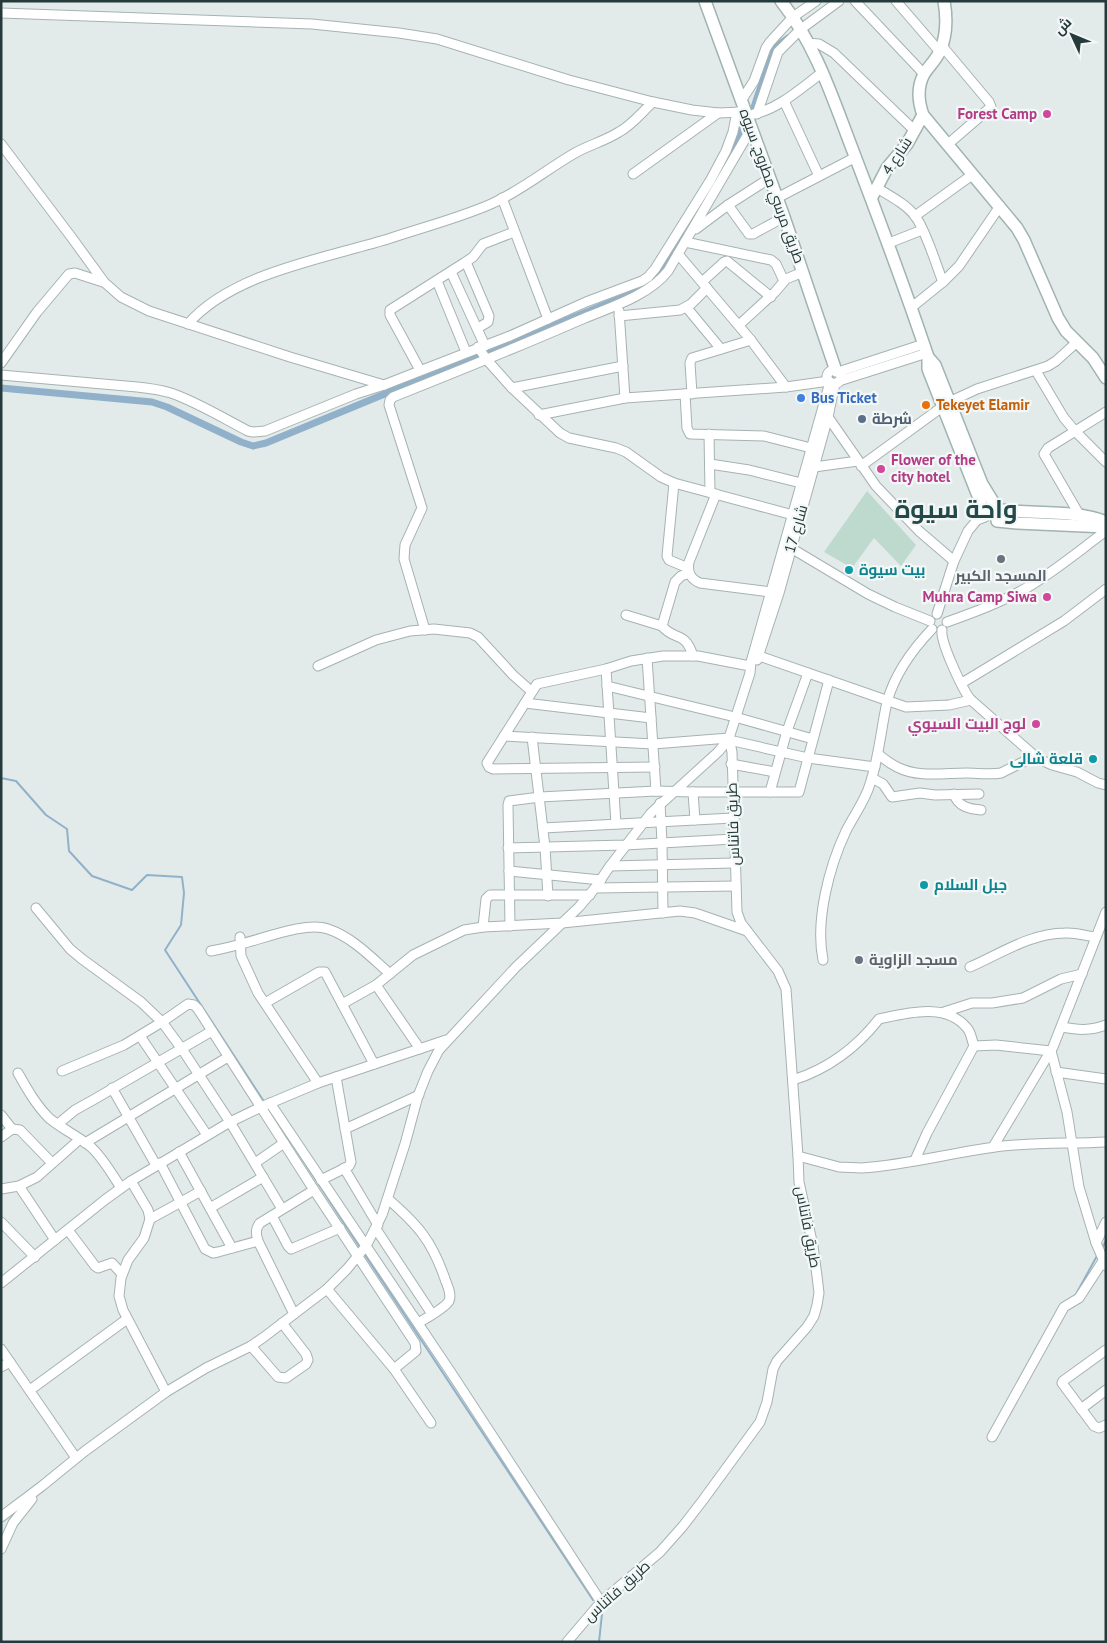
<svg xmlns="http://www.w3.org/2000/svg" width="1107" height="1643" font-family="'PT Sans',Cairo,sans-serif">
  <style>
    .green { fill: #bedace }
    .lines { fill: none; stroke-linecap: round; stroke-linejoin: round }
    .stream { stroke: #91b1ca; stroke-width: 2 }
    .canal { stroke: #91b1ca; stroke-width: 7 }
    .street-casing { stroke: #a6b2b2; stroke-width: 11 }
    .secondary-casing { stroke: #a0b3b1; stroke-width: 14 }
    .street { stroke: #fff; stroke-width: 9 }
    .secondary { stroke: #fff; stroke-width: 11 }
    .hotel-dot { fill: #d1479c; stroke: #f3f8f7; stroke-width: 2 }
    .shop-dot { fill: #3f7fe0; stroke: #f3f8f7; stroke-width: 2 }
    .food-dot { fill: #e8710a; stroke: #f3f8f7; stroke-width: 2 }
    .service-dot { fill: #5c6f8a; stroke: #f3f8f7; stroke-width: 2 }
    .worship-dot { fill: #6b7280; stroke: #f3f8f7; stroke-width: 2 }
    .culture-dot { fill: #0f9aa8; stroke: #f3f8f7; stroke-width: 2 }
    .labels { text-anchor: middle; stroke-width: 4.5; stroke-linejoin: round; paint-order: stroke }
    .hotel-label { font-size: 15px; font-weight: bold; fill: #b23c85; stroke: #f3f8f7; text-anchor: end }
    .street-label { font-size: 15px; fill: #253a3b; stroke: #f3f8f7 }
    .shop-label { font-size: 15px; font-weight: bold; fill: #366cbe; stroke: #f3f8f7; text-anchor: start }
    .food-label { font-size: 15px; font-weight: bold; fill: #c56008; stroke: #f3f8f7; text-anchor: start }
    .service-label { font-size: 15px; font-weight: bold; fill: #4e5e75; stroke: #f3f8f7; text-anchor: start }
    .culture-label { font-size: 15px; font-weight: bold; fill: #0d838f; stroke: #f3f8f7; text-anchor: start }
    .worship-label { font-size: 15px; font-weight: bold; fill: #5b616d; stroke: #f3f8f7 }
    .town-label { font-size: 25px; font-weight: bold; fill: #23494b; stroke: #f3f8f7 }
  </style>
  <rect width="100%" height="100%" fill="#e3ebea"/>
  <!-- green -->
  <polygon class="green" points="867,491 916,545 901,566 874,538 852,568 824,552"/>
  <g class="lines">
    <!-- stream -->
    <g class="stream">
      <polyline points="1,778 16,781 46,815 67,829 69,851 92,876 132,890 147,875 182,877 184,893 181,925 165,950 263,1100"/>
      <polyline points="278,1122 359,1246"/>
      <polyline points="1102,1248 1106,1241"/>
      <polyline points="365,1255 593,1600"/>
      <polyline points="1075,1296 1098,1254"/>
      <polyline points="599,1642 602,1614"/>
    </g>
    <!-- canal -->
    <g class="canal">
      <polyline points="754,107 774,48 788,38"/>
      <polyline points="730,150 742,128"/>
      <polyline points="654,282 681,235"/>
      <polyline points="491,351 638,291"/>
      <polyline points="1,388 152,402 167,407 241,442 253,446 266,443 479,355"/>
    </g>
    <!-- street casing -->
    <g class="street-casing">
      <g id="street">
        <polyline points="855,1 924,74"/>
        <polyline points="896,1 940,52"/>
        <polyline points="1,13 312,24 399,33 437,39 569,80 653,102 692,110 718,113 742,112"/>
        <polyline points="808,43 819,44 834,53 914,130"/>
        <polyline points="942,46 989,102 991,107 947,145"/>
        <polyline points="741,101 754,81 766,48 770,42 793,17 816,1"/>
        <polyline points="784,101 819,176"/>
        <path d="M754,114C780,108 801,88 823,72"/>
        <polyline points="757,114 778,52 801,29 839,1"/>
        <polyline points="1,144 72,238 104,282 121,297 149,311 290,357 384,385"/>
        <polyline points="633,174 718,113"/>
        <path d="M877,188C890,196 906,204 915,216C926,230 936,265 943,282"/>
        <polyline points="502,198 548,319"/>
        <polyline points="777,198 856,157"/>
        <polyline points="728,205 749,234 753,234 784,217"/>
        <polyline points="915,216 972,175"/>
        <polyline points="696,229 728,205 770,178"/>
        <polyline points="685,242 771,260 776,264 784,281"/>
        <polyline points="889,243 922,230"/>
        <polyline points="678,254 750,339 786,387"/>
        <polyline points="466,262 489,316 488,322 478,328"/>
        <polyline points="451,272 485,346"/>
        <polyline points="437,281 466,352"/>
        <polyline points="702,282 724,262 727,261 771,297"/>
        <polyline points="912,307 943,282 959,266 1000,206"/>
        <polyline points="687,308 721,349"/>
        <polyline points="619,311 625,398"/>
        <polyline points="619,316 680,310 691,304 707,288"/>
        <path d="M188,324C233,272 328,258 391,238C424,227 459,218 491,204C521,191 547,169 575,153C589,145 605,141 619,132C632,125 642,112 653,102"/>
        <polyline points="739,325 775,292 786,279 803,272"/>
        <polyline points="478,347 487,360 512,388 560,433 569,438 616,448 626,452 661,477 674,483 793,515"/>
        <polyline points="1,363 37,312 69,274 75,273 103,282"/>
        <polyline points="420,370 390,315 390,310 464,263 473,257 483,244 514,232"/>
        <circle cx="834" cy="377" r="7"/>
        <polyline points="1036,371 1064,418 1075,431 1106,462"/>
        <polyline points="838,372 924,344"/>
        <path d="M1,375L137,387C148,388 160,390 171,393C197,402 223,418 248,431L253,432L265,431L356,394L384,385L510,336L586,302L642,281L648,277L655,269L710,181L726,151L733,132L737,112"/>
        <polyline points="839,381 927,353"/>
        <polyline points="512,388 623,366"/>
        <polyline points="685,394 687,428 690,434 764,436 811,448"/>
        <polyline points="692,394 690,363 692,358 751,340"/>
        <polyline points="949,402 977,389 1048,366 1056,361 1077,342"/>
        <polyline points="539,415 625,398 786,387 829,381"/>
        <polyline points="828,417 876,486 919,531 954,561"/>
        <polyline points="709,434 710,492"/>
        <polyline points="710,464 749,470 801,483"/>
        <polyline points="861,466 942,407"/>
        <polyline points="814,467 858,461"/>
        <polyline points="674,483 667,556 669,560 688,568"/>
        <path d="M716,494L689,562C687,573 691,579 700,583L771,592"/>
        <polyline points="1080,516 1044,454 1048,448 1106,412"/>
        <polyline points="791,548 868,594 895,607 930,621"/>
        <path d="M689,573L681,576L675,582L662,626C674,641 685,630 693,656"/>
        <polyline points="937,614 954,561 968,531 977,520 985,517"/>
        <polyline points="626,615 662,626"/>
        <path d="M947,622C975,612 1002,602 1028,587C1055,571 1080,550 1106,531"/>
        <path d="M425,630L404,559L405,545L422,508L389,405L390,400L393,397C456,372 518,347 580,320C608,308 649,296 668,271L751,129"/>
        <path d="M942,630C940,642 962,688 970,699C973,702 976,704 979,707L1037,758L1052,765L1077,772L1098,783L1106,785"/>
        <polyline points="759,656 906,707 949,705 971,700"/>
        <polyline points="647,658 656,791"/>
        <polyline points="757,660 779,593 828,417 835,383"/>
        <polyline points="318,666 376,640 410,631 434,629 470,633 478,637 513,675 531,691"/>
        <polyline points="606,669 616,824"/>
        <polyline points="962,683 1064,621 1106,589"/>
        <polyline points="607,686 735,717 813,739"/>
        <polyline points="525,703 651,718"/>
        <polyline points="504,736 653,744 729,738"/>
        <polyline points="532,737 545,847 548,896"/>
        <polyline points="729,740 808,758 875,767"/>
        <path d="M878,754C884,759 891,764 897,767C918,778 944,773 966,773C977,773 990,775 1001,773L1035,756"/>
        <polyline points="731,764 775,772"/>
        <polyline points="655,767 493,769 489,767 487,763 537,684 606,669 631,661 663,656 698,656 750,666"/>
        <polyline points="872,778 883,784 892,797 920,793 935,795 979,794"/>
        <polyline points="693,792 799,792 829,680"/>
        <polyline points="770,792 787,731 808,673"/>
        <path d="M954,794C958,807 970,809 981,810"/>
        <polyline points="660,803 662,843 663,913"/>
        <polyline points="543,828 733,818"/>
        <polyline points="508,848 625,845 734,839"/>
        <polyline points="610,866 734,863"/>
        <polyline points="509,871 601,880"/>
        <polyline points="595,888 736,886"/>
        <polyline points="36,908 70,949 82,959 141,1002 162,1022 182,1049 230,1122 282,1209"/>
        <polyline points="510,926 508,805 509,801 540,797 656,791 693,792 695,820"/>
        <polyline points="483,927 486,899 490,895 590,895"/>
        <polyline points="240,937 241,956 258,993 318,1083"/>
        <path d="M211,951C221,949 231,947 241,944C263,939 306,921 328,929C352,937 371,957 390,974"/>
        <path d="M823,960C815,921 829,867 846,831C854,815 865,801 870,784C879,757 881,729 887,702C895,673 912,650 932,629"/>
        <path d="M970,967C1000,954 1031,933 1065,933C1075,932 1086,936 1096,937"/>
        <polyline points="376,985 420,1049"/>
        <polyline points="265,1003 319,972 325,972 374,1064"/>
        <polyline points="342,1004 376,985 413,955 464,930 483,927 562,923 680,911 695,913 747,931"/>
        <polyline points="944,1012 972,1003 992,1003 1023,998 1061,979 1082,974"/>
        <path d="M1062,1027C1078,1030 1090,1031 1106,1025"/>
        <polyline points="140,1036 207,1135"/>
        <polyline points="62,1071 124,1045 162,1022 188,1004 194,1005 198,1009 314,1190 415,1343 416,1351 394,1369"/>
        <polyline points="1056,1072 1106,1079"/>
        <path d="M18,1073C27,1089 36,1105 49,1118C62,1129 78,1136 91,1147C103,1158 112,1174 121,1188"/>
        <path d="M793,1080C828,1069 857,1047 879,1019C907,1013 946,1002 967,1028C971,1032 972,1041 974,1046L996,1045L1051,1051L1067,1112L1079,1187L1096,1243L1106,1266"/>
        <polyline points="112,1088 156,1165"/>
        <polyline points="270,1103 450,1371 601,1602"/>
        <polyline points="1,1115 12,1129"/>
        <polyline points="58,1124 75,1110 93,1100 212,1031"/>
        <polyline points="345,1129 419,1095"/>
        <polyline points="1,1137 12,1129 20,1130 52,1163"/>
        <polyline points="85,1143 228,1057"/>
        <polyline points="993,1147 1053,1047 1106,912"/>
        <polyline points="179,1152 232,1248"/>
        <path d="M798,1156L839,1167L862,1168C907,1165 950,1153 995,1147C1032,1142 1069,1144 1106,1142"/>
        <polyline points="915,1160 927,1133 974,1046"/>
        <polyline points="160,1163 205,1249 213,1253 218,1252 258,1241"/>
        <polyline points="255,1163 284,1143"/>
        <polyline points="344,1168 378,1225"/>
        <polyline points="321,1180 349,1166 351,1162 336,1077"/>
        <polyline points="131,1181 148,1210 150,1219 144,1238 128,1260 121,1278 119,1296 123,1310 166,1392"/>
        <polyline points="19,1186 55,1240"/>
        <polyline points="1,1189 19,1186 37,1177 80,1139"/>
        <path d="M388,1199C418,1225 432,1241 445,1279C447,1285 452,1294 449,1301C445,1308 425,1319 418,1323"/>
        <polyline points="210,1208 263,1177"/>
        <polyline points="272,1216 288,1246 291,1249 340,1228"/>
        <polyline points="150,1219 201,1191"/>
        <polyline points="1,1222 35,1257"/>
        <polyline points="376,1229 432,1314"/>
        <polyline points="68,1230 95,1266 98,1268 112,1263 122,1274"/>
        <polyline points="1096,1243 1106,1222"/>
        <polyline points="1,1283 106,1199 131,1181 230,1122 261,1107 318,1083 446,1040"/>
        <polyline points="327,1289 394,1369 431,1423"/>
        <path d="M294,1314L258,1241C256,1234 255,1229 260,1223L314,1190"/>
        <polyline points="251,1346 278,1377 286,1378 306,1364 308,1360 306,1354 282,1323"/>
        <polyline points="1,1349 76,1458"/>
        <polyline points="1106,1350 1063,1381 1062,1383 1094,1426 1099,1428 1106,1425"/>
        <polyline points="1,1367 10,1362"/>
        <polyline points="30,1390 127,1319"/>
        <polyline points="1081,1409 1106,1390"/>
        <polyline points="992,1437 1064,1307 1079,1298 1103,1261"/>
        <polyline points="1,1517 42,1486 85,1451 166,1392 206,1368 251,1346 264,1337 327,1289 347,1269 366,1246 382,1215 405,1144 418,1096 428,1071 439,1050 516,967 579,907 595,888 610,866 651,813 718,752 723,746 725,739"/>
        <polyline points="1,1549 13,1523 32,1499"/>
        <polyline points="567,1642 601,1602 660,1552 683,1526 703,1500 760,1422 767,1402 773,1369 777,1361 807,1327 814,1316 817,1305 819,1293 817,1276 813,1246 799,1182 798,1156 786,989 778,971 741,923 737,912 732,752 729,738 750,673 751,662 830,382"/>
      </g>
    </g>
    <!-- secondary casing -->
    <g class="secondary-casing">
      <g id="secondary">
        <polyline points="705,1 784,217 836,371"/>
        <path d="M781,1C816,45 833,99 853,151C879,219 905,288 928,357L935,365L982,484L995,505"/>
        <path d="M944,1C947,18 947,35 940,51C936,60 929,66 924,74C917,87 918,101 923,115L1017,228L1024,240L1058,318L1066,331L1093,358L1106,378"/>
        <polyline points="872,197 887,168 907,144 923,115"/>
        <polyline points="928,357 928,369 984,511"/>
        <path d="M1001,510C1032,514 1079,510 1106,522"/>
        <polyline points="997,521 1017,523 1106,527"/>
      </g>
    </g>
    <!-- street -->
    <use href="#street" class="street"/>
    <!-- secondary -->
    <use href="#secondary" class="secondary"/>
  </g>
  <!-- markers -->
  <g class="hotel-dot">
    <circle cx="1047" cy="114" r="5"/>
    <circle cx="881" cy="469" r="5"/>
    <circle cx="1047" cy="597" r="5"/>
    <circle cx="1036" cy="724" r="5"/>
  </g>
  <circle class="shop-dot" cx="801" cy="398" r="5"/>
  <circle class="food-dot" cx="926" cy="405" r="5"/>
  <circle class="service-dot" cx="862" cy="419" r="5"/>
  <g class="worship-dot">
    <circle cx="1001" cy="559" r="5"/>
    <circle cx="859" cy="960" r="5"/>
  </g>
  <g class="culture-dot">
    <circle cx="849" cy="570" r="5"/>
    <circle cx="1093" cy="759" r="5"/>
    <circle cx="924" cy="885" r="5"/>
  </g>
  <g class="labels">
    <!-- hotel labels -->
    <g class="hotel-label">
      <text x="1037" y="119">Forest Camp</text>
      <text x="891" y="465" text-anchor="start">Flower of the<tspan x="891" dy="17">city hotel</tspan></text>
      <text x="1037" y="602">Muhra Camp Siwa</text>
      <text x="1026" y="729">لوج البيت السيوي</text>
    </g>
    <!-- street labels -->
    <g class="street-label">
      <text transform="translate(897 156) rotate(-57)" y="5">شارع 4</text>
      <text transform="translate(772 186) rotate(70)" y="5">طريق مرسي مطروح, سيوه</text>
      <text transform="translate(796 529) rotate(-74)" y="5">شارع 17</text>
      <text transform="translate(733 824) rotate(-92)" y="5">طريق فاتناس</text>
      <text transform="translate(808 1227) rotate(79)" y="5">طريق فاتناس</text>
      <text transform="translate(617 1591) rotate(-42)" y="5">طريق فاتناس</text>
    </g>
    <!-- shop labels -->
    <g class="shop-label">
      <text x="811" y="403">Bus Ticket</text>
    </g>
    <!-- food labels -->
    <g class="food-label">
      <text x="936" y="410">Tekeyet Elamir</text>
    </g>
    <!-- service labels -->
    <g class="service-label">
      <text x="872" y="424">شرطة</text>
    </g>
    <!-- culture labels -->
    <g class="culture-label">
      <text x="859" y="575">بيت سيوة</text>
      <text x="1083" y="764" text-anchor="end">قلعة شالى</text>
      <text x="934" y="890">جبل السلام</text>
    </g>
    <!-- worship labels -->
    <g class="worship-label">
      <text x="1001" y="581">المسجد الكبير</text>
      <text x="869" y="965" text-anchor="start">مسجد الزاوية</text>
    </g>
    <!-- town labels -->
    <g class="town-label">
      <text x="956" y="518">واحة سيوة</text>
    </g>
  </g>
  <!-- border -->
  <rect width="1107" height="1643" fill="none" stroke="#253a3b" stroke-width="5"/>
  <!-- north arrow -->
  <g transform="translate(1072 35) rotate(314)" stroke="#f3f8f7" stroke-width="4" paint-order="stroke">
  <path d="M0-4L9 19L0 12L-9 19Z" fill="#253a3b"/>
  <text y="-8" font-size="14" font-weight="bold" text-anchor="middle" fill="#253a3b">ش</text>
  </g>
</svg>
